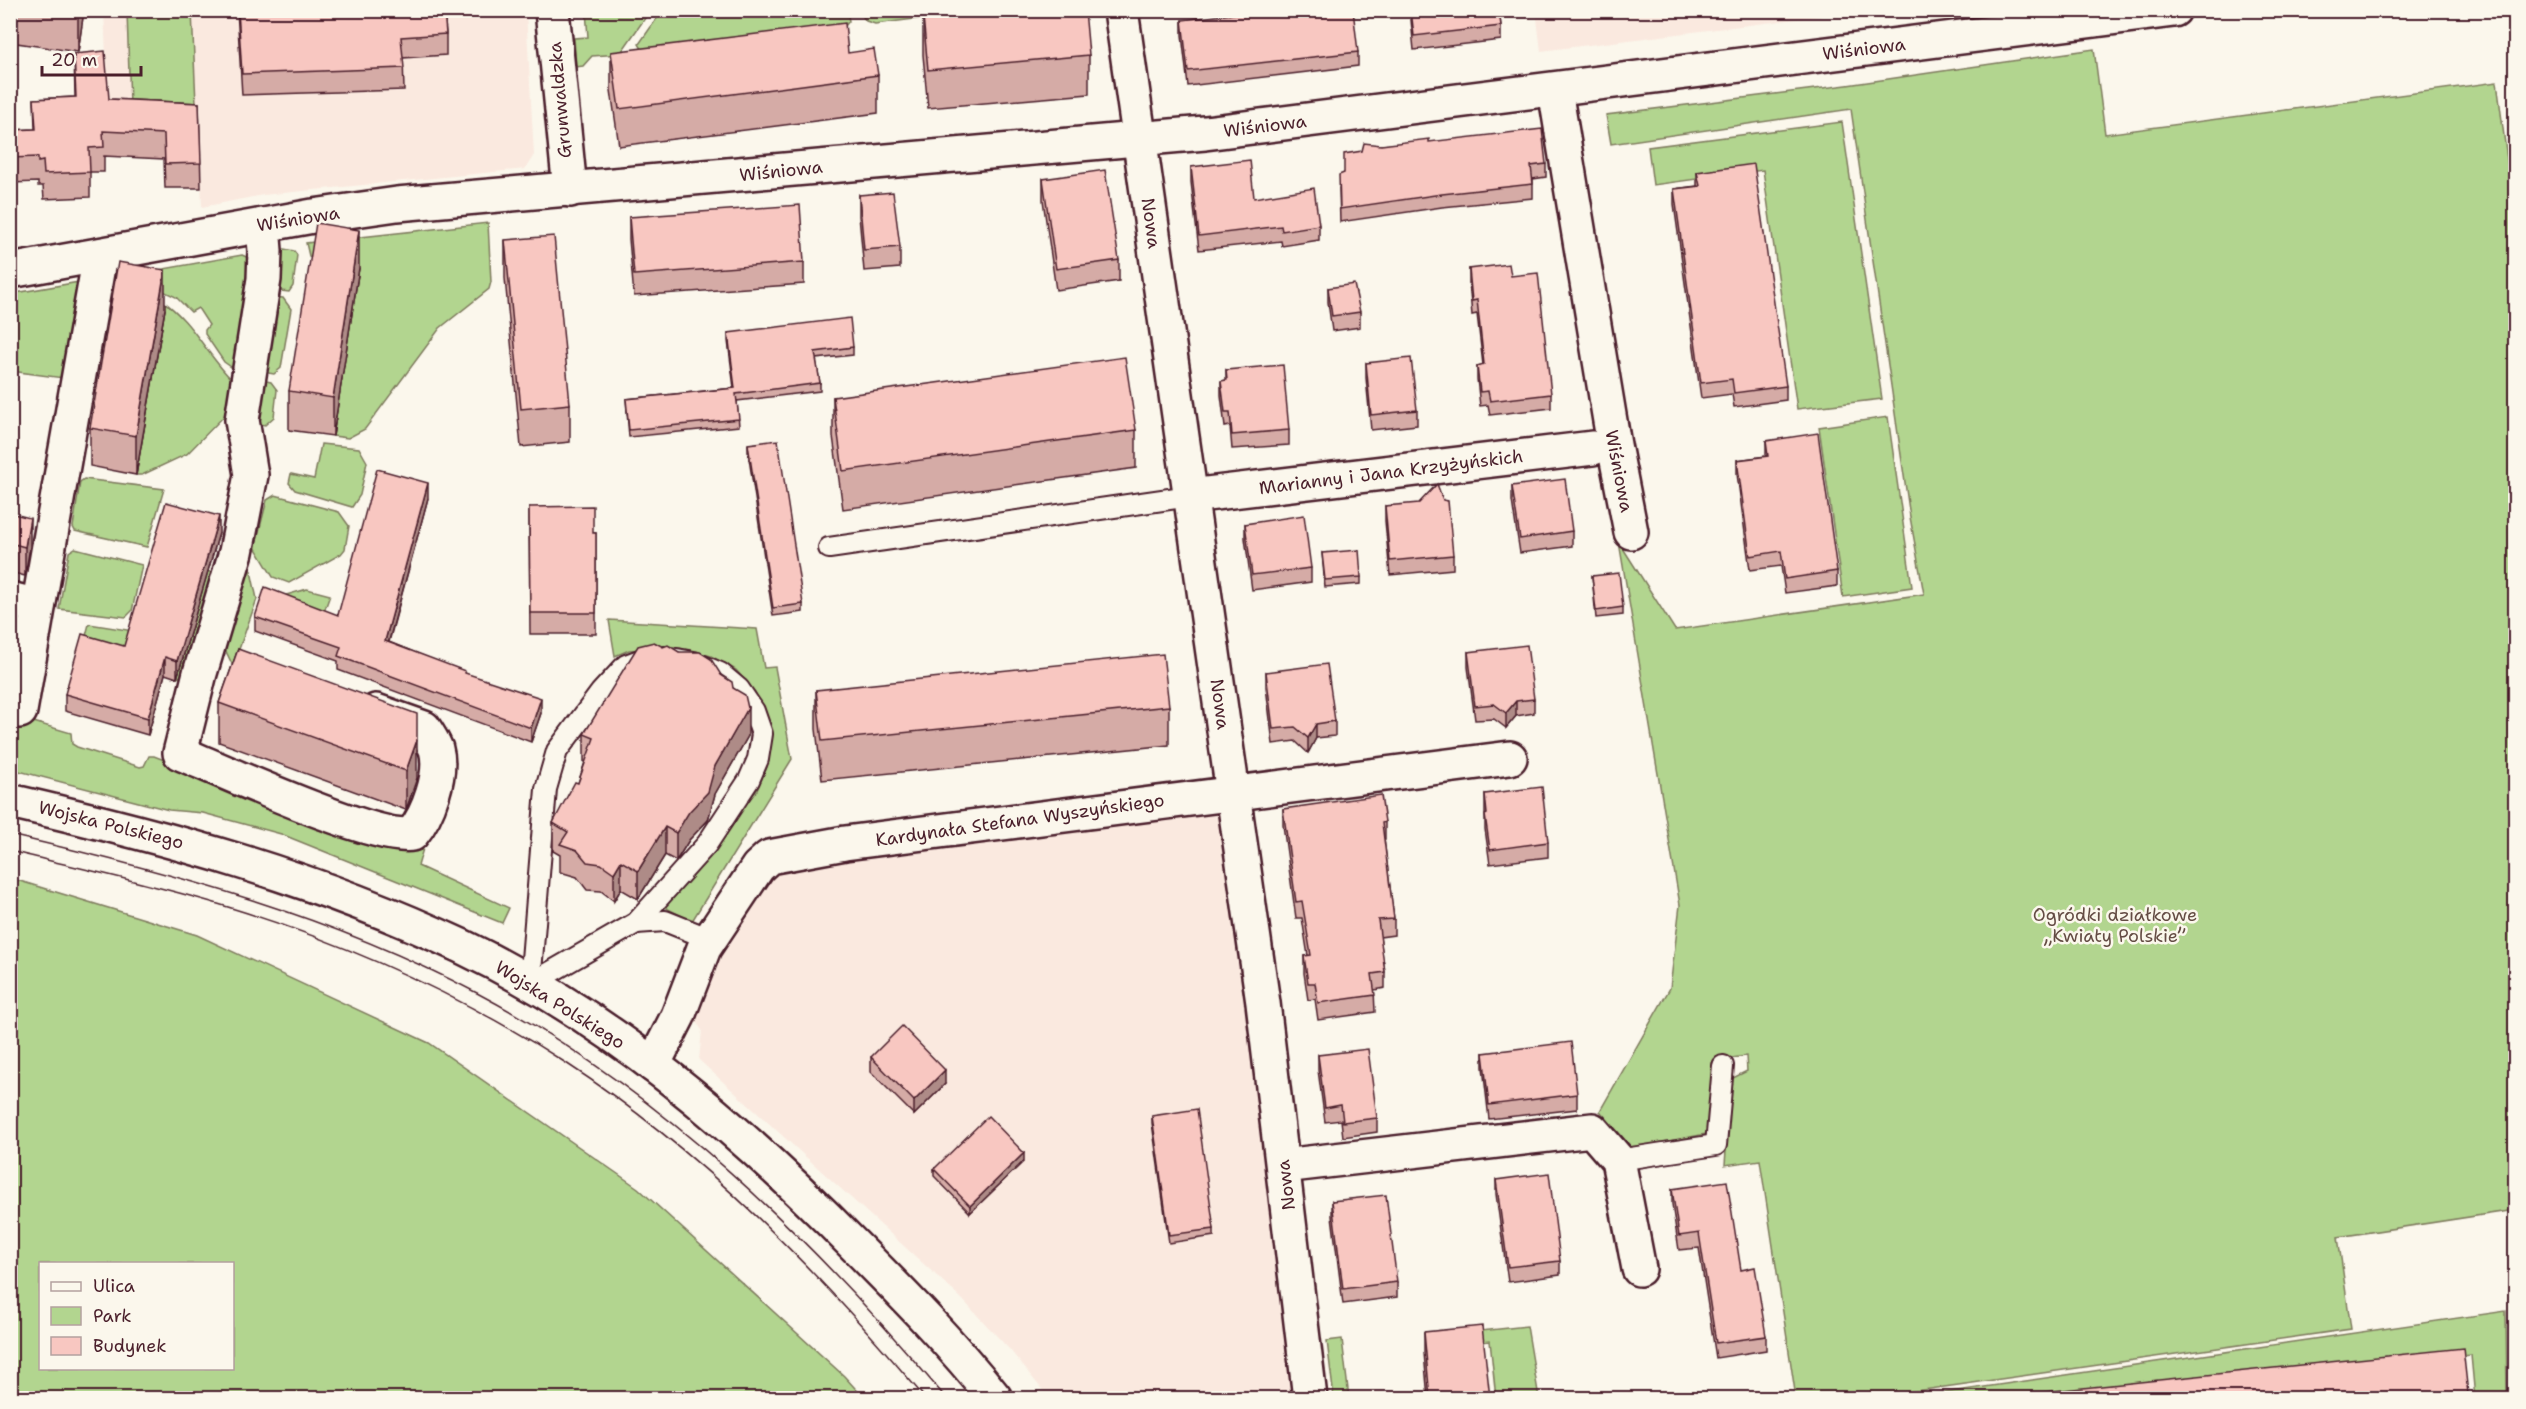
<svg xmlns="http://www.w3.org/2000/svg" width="2526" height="1409" font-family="'Shantell Sans',sans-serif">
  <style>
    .built { fill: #fae9df }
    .green { fill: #b2d58f; stroke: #7e7a5d; stroke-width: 1.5; fill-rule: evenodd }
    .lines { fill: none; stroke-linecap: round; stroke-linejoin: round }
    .lane-casing { stroke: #4a1f2b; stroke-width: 24 }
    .street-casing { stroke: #4a1f2b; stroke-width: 38 }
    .secondary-casing { stroke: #4a1f2b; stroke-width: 38 }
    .lane { stroke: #fbf7ec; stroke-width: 20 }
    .street { stroke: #fbf7ec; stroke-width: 33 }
    .secondary { stroke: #fbf7ec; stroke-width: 33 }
    .tram { stroke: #4a1f2b; stroke-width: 1.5 }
    .wall { fill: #d5aba6; stroke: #4a1f2b; stroke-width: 1.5 }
    .shaded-wall { fill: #ae8b87; stroke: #4a1f2b; stroke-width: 1.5 }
    .building { fill: #f8c7c1; stroke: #4a1f2b; stroke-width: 1.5 }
    .labels { text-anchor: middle; stroke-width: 5; stroke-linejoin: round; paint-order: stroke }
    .street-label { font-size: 18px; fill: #4a1f2b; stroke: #fbf7ec }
    .park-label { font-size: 18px; fill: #644c44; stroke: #fbf7ec }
  </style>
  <rect width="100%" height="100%" fill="#fbf7ec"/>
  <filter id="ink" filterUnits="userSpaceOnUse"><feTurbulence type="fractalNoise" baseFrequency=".0167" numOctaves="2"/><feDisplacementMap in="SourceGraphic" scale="12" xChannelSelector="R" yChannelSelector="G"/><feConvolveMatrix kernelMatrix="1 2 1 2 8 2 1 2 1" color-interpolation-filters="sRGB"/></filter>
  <g filter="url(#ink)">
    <!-- built -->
    <g class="built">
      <polygon points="1820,10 1821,16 1541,51 1536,11"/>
      <polygon points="104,11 526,11 534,155 525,169 263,195 202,207 199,128 109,125"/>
      <polygon points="1225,803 1300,1398 1049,1398 1010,1350 960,1297 699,1060 702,1030 689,1012 711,953 767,871"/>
    </g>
    <!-- green -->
    <g class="green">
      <polygon points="847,10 849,21 845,26 644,52 639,44 662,11"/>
      <polygon points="127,11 192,11 196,104 130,106"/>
      <polygon points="586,11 650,11 620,54 592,56 583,66 576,67 574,38 588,37"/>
      <polygon points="859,11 978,11 875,24 866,21"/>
      <polygon points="2094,49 2105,134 2497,82 2516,229 2515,1210 2338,1237 2351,1329 1867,1398 1796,1398 1760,1160 1725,1165 1731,1079 1747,1071 1746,1056 1717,1060 1706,1134 1632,1148 1600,1111 1670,988 1680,905 1619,542 1675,630 1924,594 1910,517 1851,109 1611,144 1606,115 1847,85"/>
      <polygon points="1842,122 1882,399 1797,409 1763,170 1653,185 1648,147"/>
      <polygon points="488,223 491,282 489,289 440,328 365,429 348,438 333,436 359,268 316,261 309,256 306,243"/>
      <polygon points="284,249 294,251 297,255 293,286 289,292 273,290 280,251"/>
      <polygon points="242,255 251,259 234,369 224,362 205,334 205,330 209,325 198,308 191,312 176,297 130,275"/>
      <polygon points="85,281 71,379 11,371 10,294"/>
      <polygon points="271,297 283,298 291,309 281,368 274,374 262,372"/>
      <path d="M161,300C192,320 209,359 236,384L231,409L187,454L142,475H136L165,309Z"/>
      <polygon points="261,380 271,382 277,390 274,417 265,425 255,423"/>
      <polygon points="1888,417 1912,587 1843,597 1819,427"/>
      <polygon points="321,444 359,448 367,462 360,495 352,507 295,490 289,483 291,474 314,479"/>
      <polygon points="84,479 164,489 147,547 75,531 73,527 80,482"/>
      <polygon points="275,495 339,512 349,526 345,549 341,554 289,583 273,577 255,547 267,500"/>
      <polygon points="75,548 142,565 132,611 126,617 59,609 69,552"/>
      <polygon points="246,548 257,599 233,666 221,641"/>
      <polygon points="207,571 221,575 185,675 177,678"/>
      <polygon points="307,589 330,595 321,620 265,601"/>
      <polygon points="609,620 757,629 764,668 775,667 792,759 692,921 664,907 757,790 767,767 768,722 755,692 736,670 711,656 680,648 629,650 615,656"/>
      <polygon points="89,624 134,631 124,663 82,651"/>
      <polygon points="10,715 71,733 72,744 77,747 140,767 144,766 149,756 154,756 396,850 402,850 438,796 418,866 509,908 502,923 281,834 203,813 169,810 11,769"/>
      <path d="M10,878L197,935L429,1043L638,1188L844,1376L864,1398H11ZM40,1264H232V1368H40Z"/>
      <polygon points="2506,1311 2507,1398 2475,1398 2471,1355 2088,1398 1909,1398"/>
      <polygon points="1527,1326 1539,1398 1496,1398 1490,1341 1435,1347 1434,1336"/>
      <polygon points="1342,1339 1349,1398 1334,1398 1327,1341"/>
    </g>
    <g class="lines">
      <!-- lane casing -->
      <g class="lane-casing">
        <g id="lane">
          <polyline points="829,548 1190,496"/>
          <polygon points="665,657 694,662 720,673 739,689 754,711 762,734 758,759 749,780 707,844 636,923 530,984 546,789 557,751 601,692 626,665 642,659"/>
          <polyline points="636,923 665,921 710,939"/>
          <polyline points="1618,1160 1716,1145 1723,1066"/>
        </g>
      </g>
      <!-- street casing -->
      <g class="street-casing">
        <g id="street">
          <polyline points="552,10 570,190"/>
          <polyline points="1121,10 1263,1003 1310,1398"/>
          <polyline points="1555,90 1614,445 1631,532"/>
          <path d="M263,225L265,251L264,279L242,420L251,475L236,552L200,673L180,753C221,770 377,842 412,834C428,815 443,774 436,749C433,742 428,734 424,728L376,711"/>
          <polyline points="10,271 313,216 397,204 1205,133 2174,10"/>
          <polyline points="1190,496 1593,448"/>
          <polyline points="10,599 38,606"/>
          <polyline points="20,711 100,255"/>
          <polyline points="653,1065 678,1016 704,948 758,867 769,857 845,843 1510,758"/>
          <polyline points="1283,1166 1592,1130 1618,1160 1639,1269"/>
        </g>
      </g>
      <!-- secondary casing -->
      <g class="secondary-casing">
        <path id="secondary" d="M10,801C167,837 314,877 461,946C612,1018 739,1128 855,1246C904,1295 952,1344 995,1398"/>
      </g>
      <!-- lane -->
      <use href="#lane" class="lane"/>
      <!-- street -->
      <use href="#street" class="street"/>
      <!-- secondary -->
      <use href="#secondary" class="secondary"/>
      <!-- tram -->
      <g class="tram">
        <path d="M10,835C171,872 331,916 477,993C661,1090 813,1240 946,1398"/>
        <path d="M10,851C83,869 157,885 228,907C346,943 462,996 566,1063C703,1152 820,1274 925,1398"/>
      </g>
    </g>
    <!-- wall -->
    <g class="wall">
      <polygon points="10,10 84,10 78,52 10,42"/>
      <polygon points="237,10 444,10 446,34 446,55 403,58 404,90 242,95"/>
      <polygon points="1410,10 1499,10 1501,26 1501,40 1414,50"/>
      <polygon points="923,16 1089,55 1089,94 928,108 923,55"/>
      <polygon points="1182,20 1358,52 1358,66 1188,86 1182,35"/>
      <polygon points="611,52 848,53 878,75 878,113 619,146 611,90"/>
      <polygon points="74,54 109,99 199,103 201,188 165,188 164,159 104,156 104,172 90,172 90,197 44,199 43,186 38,186 38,182 10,183 10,130 35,129 34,99 75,97"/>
      <polygon points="1429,142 1546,164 1546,177 1533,179 1533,198 1442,207 1340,222 1339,188 1344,173 1362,151 1381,145"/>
      <polygon points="1191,167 1254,198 1319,225 1319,240 1282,246 1281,241 1199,250 1191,182"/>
      <polygon points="1697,172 1786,386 1786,400 1734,407 1732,394 1701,398 1674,204 1674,189 1697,186"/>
      <polygon points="1043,179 1119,260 1119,281 1056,290 1043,200"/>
      <polygon points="859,195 900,247 900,268 864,271 859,216"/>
      <polygon points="629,217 804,262 804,284 634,296 629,239"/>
      <polygon points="505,240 570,404 570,442 521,447 505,278"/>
      <polygon points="359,268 333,436 289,430 289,391"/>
      <polygon points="1469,269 1511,276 1551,394 1551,408 1490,415 1488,405 1480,406 1477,379 1477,366 1483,365 1477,314 1472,315 1469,283"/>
      <polygon points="1328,288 1360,312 1360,327 1332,331 1328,302"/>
      <polygon points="165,309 136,475 90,466 90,428"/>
      <polygon points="728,333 853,347 853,355 816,359 820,383 820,391 737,401 739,426 629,437 626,399 734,388 728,341"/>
      <polygon points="1366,363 1417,410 1417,425 1371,430 1366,378"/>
      <polygon points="1226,370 1289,430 1289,445 1232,449 1230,426 1225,427 1221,395 1221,381 1226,380"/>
      <polygon points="833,397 1136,430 1136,468 843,509 833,436"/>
      <polygon points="1766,441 1837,571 1837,586 1785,593 1781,566 1750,570 1737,474 1737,460 1766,456"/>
      <polygon points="748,444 803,604 803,612 773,616 748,452"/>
      <polygon points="1512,486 1572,531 1572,546 1520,553 1512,501"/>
      <polygon points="428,498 389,642 465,673 541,713 531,742 338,670 338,661 255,631 255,617 338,615"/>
      <polygon points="1385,506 1453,555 1453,569 1390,575 1385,521"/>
      <polygon points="529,507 593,533 596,533 596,634 530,634"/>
      <polygon points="10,513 30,547 25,576 10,572"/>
      <polygon points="1245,524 1311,568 1311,582 1252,590 1245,538"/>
      <polygon points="219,533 177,678 165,674 148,735 65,711 65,694 124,646"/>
      <polygon points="1322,553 1361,577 1361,584 1325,587"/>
      <polygon points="1592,576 1623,607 1623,615 1596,618"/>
      <polygon points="663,647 679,652 721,675 733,688 748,736 715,794 708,820 689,840 678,858 676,861 665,855 638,899 621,889 614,901 601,891 587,890 577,877 560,872 560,855 553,851 553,823 578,783 585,762 584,762 584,734"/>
      <polygon points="238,649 417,778 406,810 219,742 219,703"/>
      <polygon points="1468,652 1534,699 1534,713 1516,716 1506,728 1494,719 1475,720 1468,667"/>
      <polygon points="1266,672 1335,721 1335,736 1316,738 1308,753 1295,741 1273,744 1266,687"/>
      <polygon points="816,690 1169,706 1169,745 822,780 816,729"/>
      <polygon points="1485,794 1548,842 1548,857 1490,864 1485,829"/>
      <polygon points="1283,809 1385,822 1385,839 1384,839 1394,919 1394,935 1380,937 1385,972 1385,988 1374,990 1375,1012 1318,1020 1315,999 1308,1000 1304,973 1304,956 1308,956 1302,918 1296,918 1283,825"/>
      <polygon points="1483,1053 1577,1094 1577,1109 1489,1119 1483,1067"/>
      <polygon points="1318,1055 1377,1118 1377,1132 1343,1137 1341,1120 1325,1122 1318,1070"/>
      <polygon points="871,1057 945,1084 914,1115 871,1072"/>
      <polygon points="1152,1116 1214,1229 1214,1236 1169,1243 1152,1123"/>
      <polygon points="1024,1161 970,1213 934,1176 934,1169"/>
      <polygon points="1496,1180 1560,1261 1560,1275 1508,1282 1496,1194"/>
      <polygon points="1672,1189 1741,1270 1766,1336 1766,1350 1716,1358 1699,1248 1679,1250 1672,1204"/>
      <polygon points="1332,1201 1397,1282 1397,1297 1343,1304 1332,1216"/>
      <polygon points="1424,1332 1490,1398 1428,1398 1424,1353"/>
      <polygon points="2468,1394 2468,1398 1988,1398"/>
    </g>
    <!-- shaded-wall -->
    <g class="shaded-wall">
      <polygon points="78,10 84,10 78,52"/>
      <polygon points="359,230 359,268 333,436 333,398"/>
      <polygon points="165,270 165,309 136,475 136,436"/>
      <polygon points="428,483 428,498 385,655 385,641"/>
      <polygon points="219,516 219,533 177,678 177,661"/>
      <polygon points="30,518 30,547 25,576 25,547"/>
      <polygon points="165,657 165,674 148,735 148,718"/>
      <polygon points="541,698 541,713 531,742 531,728"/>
      <polygon points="1516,701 1516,716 1506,728 1506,713"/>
      <polygon points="748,708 748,736 715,794 708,820 689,840 676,861 676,833 715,766"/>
      <polygon points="1316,724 1316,738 1308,753 1308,738"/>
      <polygon points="417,740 417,778 406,810 406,771"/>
      <polygon points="665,827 665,855 638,899 638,871"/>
      <polygon points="621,861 621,889 614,901 614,873"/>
      <polygon points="945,1070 945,1084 914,1115 914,1101"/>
      <polygon points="1024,1153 1024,1161 970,1213 970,1206"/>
    </g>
    <!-- building -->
    <g class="building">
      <polygon points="57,10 78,10 78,14"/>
      <polygon points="238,10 444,10 446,34 401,37 404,68 242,74"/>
      <polygon points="987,10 1085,10 1089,55 928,70 923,16"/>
      <polygon points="1269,10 1353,10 1358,52 1188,71 1182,20"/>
      <polygon points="1411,10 1499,10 1501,26 1414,36"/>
      <polygon points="845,23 848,53 874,49 878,75 619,109 611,52"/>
      <polygon points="105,51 109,99 199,103 201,163 165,164 164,134 103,131 104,147 89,148 90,172 44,174 43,161 38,162 38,157 10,158 10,130 36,129 34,99 76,97 74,54"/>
      <polygon points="1542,129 1546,164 1531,166 1533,184 1442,194 1340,209 1339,175 1344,173 1344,154 1362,151 1364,143 1381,145 1429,139 1429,142"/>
      <polygon points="1250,160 1254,198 1314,188 1319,225 1282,231 1281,226 1199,236 1191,167"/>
      <polygon points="1754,164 1786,386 1734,393 1732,379 1701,383 1674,189 1700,186 1697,172"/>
      <polygon points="1105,170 1119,260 1056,269 1043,179"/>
      <polygon points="893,192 900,247 864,250 859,195"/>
      <polygon points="800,205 804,262 634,275 629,217"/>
      <polygon points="316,223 359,230 333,398 289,391"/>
      <polygon points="554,236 570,404 521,409 505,240"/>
      <polygon points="118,262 165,270 136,436 90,428"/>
      <polygon points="1509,264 1511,276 1538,273 1551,394 1490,401 1488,391 1480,392 1477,366 1484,364 1477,300 1472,301 1469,269"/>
      <polygon points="1354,284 1360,312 1332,316 1328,288"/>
      <polygon points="850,318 853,347 815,352 820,383 736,394 739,419 629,430 626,399 735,388 728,333"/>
      <polygon points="1125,357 1136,430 843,471 833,397"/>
      <polygon points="1411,358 1417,410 1371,415 1366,363"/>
      <polygon points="1283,365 1289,430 1232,435 1230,412 1225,412 1221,381 1227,380 1226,370"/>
      <polygon points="1818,433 1837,571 1785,579 1781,551 1750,556 1737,460 1768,456 1766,441"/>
      <polygon points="778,440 803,604 773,608 748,444"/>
      <polygon points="377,469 428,483 385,641 465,671 465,673 541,698 531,728 338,656 341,647 255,617 265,587 338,615"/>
      <polygon points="1565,479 1572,531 1520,539 1512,486"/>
      <polygon points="1437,484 1443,500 1448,501 1453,555 1390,561 1385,506 1419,503"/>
      <polygon points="166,502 219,516 177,661 165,657 148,718 65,694 82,634 124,646"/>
      <polygon points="593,506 593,533 596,533 596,613 530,613 529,507"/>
      <polygon points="10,513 30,518 25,547 10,543"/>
      <polygon points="1304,515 1311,568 1252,575 1245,524"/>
      <polygon points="1359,550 1361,577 1325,580 1322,553"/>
      <polygon points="1619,573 1623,607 1596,611 1592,576"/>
      <polygon points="654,642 663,647 668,645 679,652 700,652 711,659 721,675 732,682 733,688 745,695 748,708 715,766 708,792 689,812 678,830 676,833 665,827 638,871 621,861 614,873 601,864 587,862 577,850 560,844 568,832 553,823 575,782 578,783 594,738 584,734 638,646"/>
      <polygon points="1527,645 1534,699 1516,701 1506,713 1494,704 1475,706 1468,652"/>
      <polygon points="238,649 417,714 417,740 406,771 219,703"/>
      <polygon points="1163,654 1169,706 822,741 816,690"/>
      <polygon points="1327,664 1335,721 1316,724 1308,738 1295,727 1273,729 1266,672"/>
      <polygon points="1542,787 1548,842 1490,850 1485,815 1487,814 1485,794"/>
      <polygon points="1381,795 1385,822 1382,823 1394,919 1378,920 1385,972 1372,974 1375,995 1318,1003 1315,983 1308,983 1304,956 1311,955 1302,901 1296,902 1283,809"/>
      <polygon points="902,1026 945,1070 914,1101 871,1057"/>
      <polygon points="1571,1042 1577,1094 1489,1105 1483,1053"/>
      <polygon points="1368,1049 1377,1118 1343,1122 1341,1105 1325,1108 1318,1055"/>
      <polygon points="1197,1109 1214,1229 1169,1235 1152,1116"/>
      <polygon points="988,1116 1024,1153 970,1206 934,1169"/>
      <polygon points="1549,1173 1560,1261 1508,1267 1496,1180"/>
      <polygon points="1727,1181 1741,1270 1755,1267 1766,1336 1716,1343 1699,1233 1679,1236 1672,1189"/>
      <polygon points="1386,1195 1397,1282 1343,1289 1332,1201"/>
      <polygon points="1482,1326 1490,1398 1430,1398 1424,1332"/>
      <polygon points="2463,1348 2468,1394 2423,1398 1988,1398"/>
    </g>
  </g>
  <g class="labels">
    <!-- street labels -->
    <g class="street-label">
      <text transform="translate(1864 49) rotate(-7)" y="6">Wiśniowa</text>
      <text transform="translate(560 100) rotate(-95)" y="6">Grunwaldzka</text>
      <text transform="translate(1265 126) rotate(-7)" y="6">Wiśniowa</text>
      <text transform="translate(781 171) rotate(-6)" y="6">Wiśniowa</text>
      <text transform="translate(298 219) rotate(-9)" y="6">Wiśniowa</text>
      <text transform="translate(1151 223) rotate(82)" y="6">Nowa</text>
      <text transform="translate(1619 471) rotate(79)" y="6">Wiśniowa</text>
      <text transform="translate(1391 472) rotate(-7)" y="6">Marianny i Jana Krzyżyńskich</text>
      <text transform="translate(1220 704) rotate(82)" y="6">Nowa</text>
      <text transform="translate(1020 820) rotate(-8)" y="6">Kardynała Stefana Wyszyńskiego</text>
      <text transform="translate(111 825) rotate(14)" y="6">Wojska Polskiego</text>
      <text transform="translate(560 1005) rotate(32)" y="6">Wojska Polskiego</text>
      <text transform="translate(1286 1185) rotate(-97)" y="6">Nowa</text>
    </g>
    <!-- park labels -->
    <g class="park-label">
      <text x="2115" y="921">Ogródki działkowe<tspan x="2115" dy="21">„Kwiaty Polskie”</tspan></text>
    </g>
  </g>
  <!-- margin -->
  <rect width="2526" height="1409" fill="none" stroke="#fbf7ec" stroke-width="36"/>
  <rect x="18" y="18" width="2490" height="1373" fill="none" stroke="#4a1f2b" stroke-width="2" filter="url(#ink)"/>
  <!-- legend -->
  <rect x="39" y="1262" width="195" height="108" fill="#fbf7ec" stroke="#b4a19f" stroke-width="1.5"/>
  <rect x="51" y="1282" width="30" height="9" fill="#fbf7ec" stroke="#b4a19f" stroke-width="1.5"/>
  <text x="93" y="1292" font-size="18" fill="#4a1f2b">Ulica</text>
  <rect x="51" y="1307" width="30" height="18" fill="#b2d58f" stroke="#b4a19f" stroke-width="1.5"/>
  <text x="93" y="1322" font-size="18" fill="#4a1f2b">Park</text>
  <rect x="51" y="1337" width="30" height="18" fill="#f8c7c1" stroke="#b4a19f" stroke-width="1.5"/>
  <text x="93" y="1352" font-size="18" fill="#4a1f2b">Budynek</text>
  <!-- scale -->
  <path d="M42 66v9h99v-9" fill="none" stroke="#4a1f2b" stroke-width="3"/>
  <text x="51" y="66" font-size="18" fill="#4a1f2b" stroke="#fbf7ec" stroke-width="4.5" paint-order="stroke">20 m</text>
</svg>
